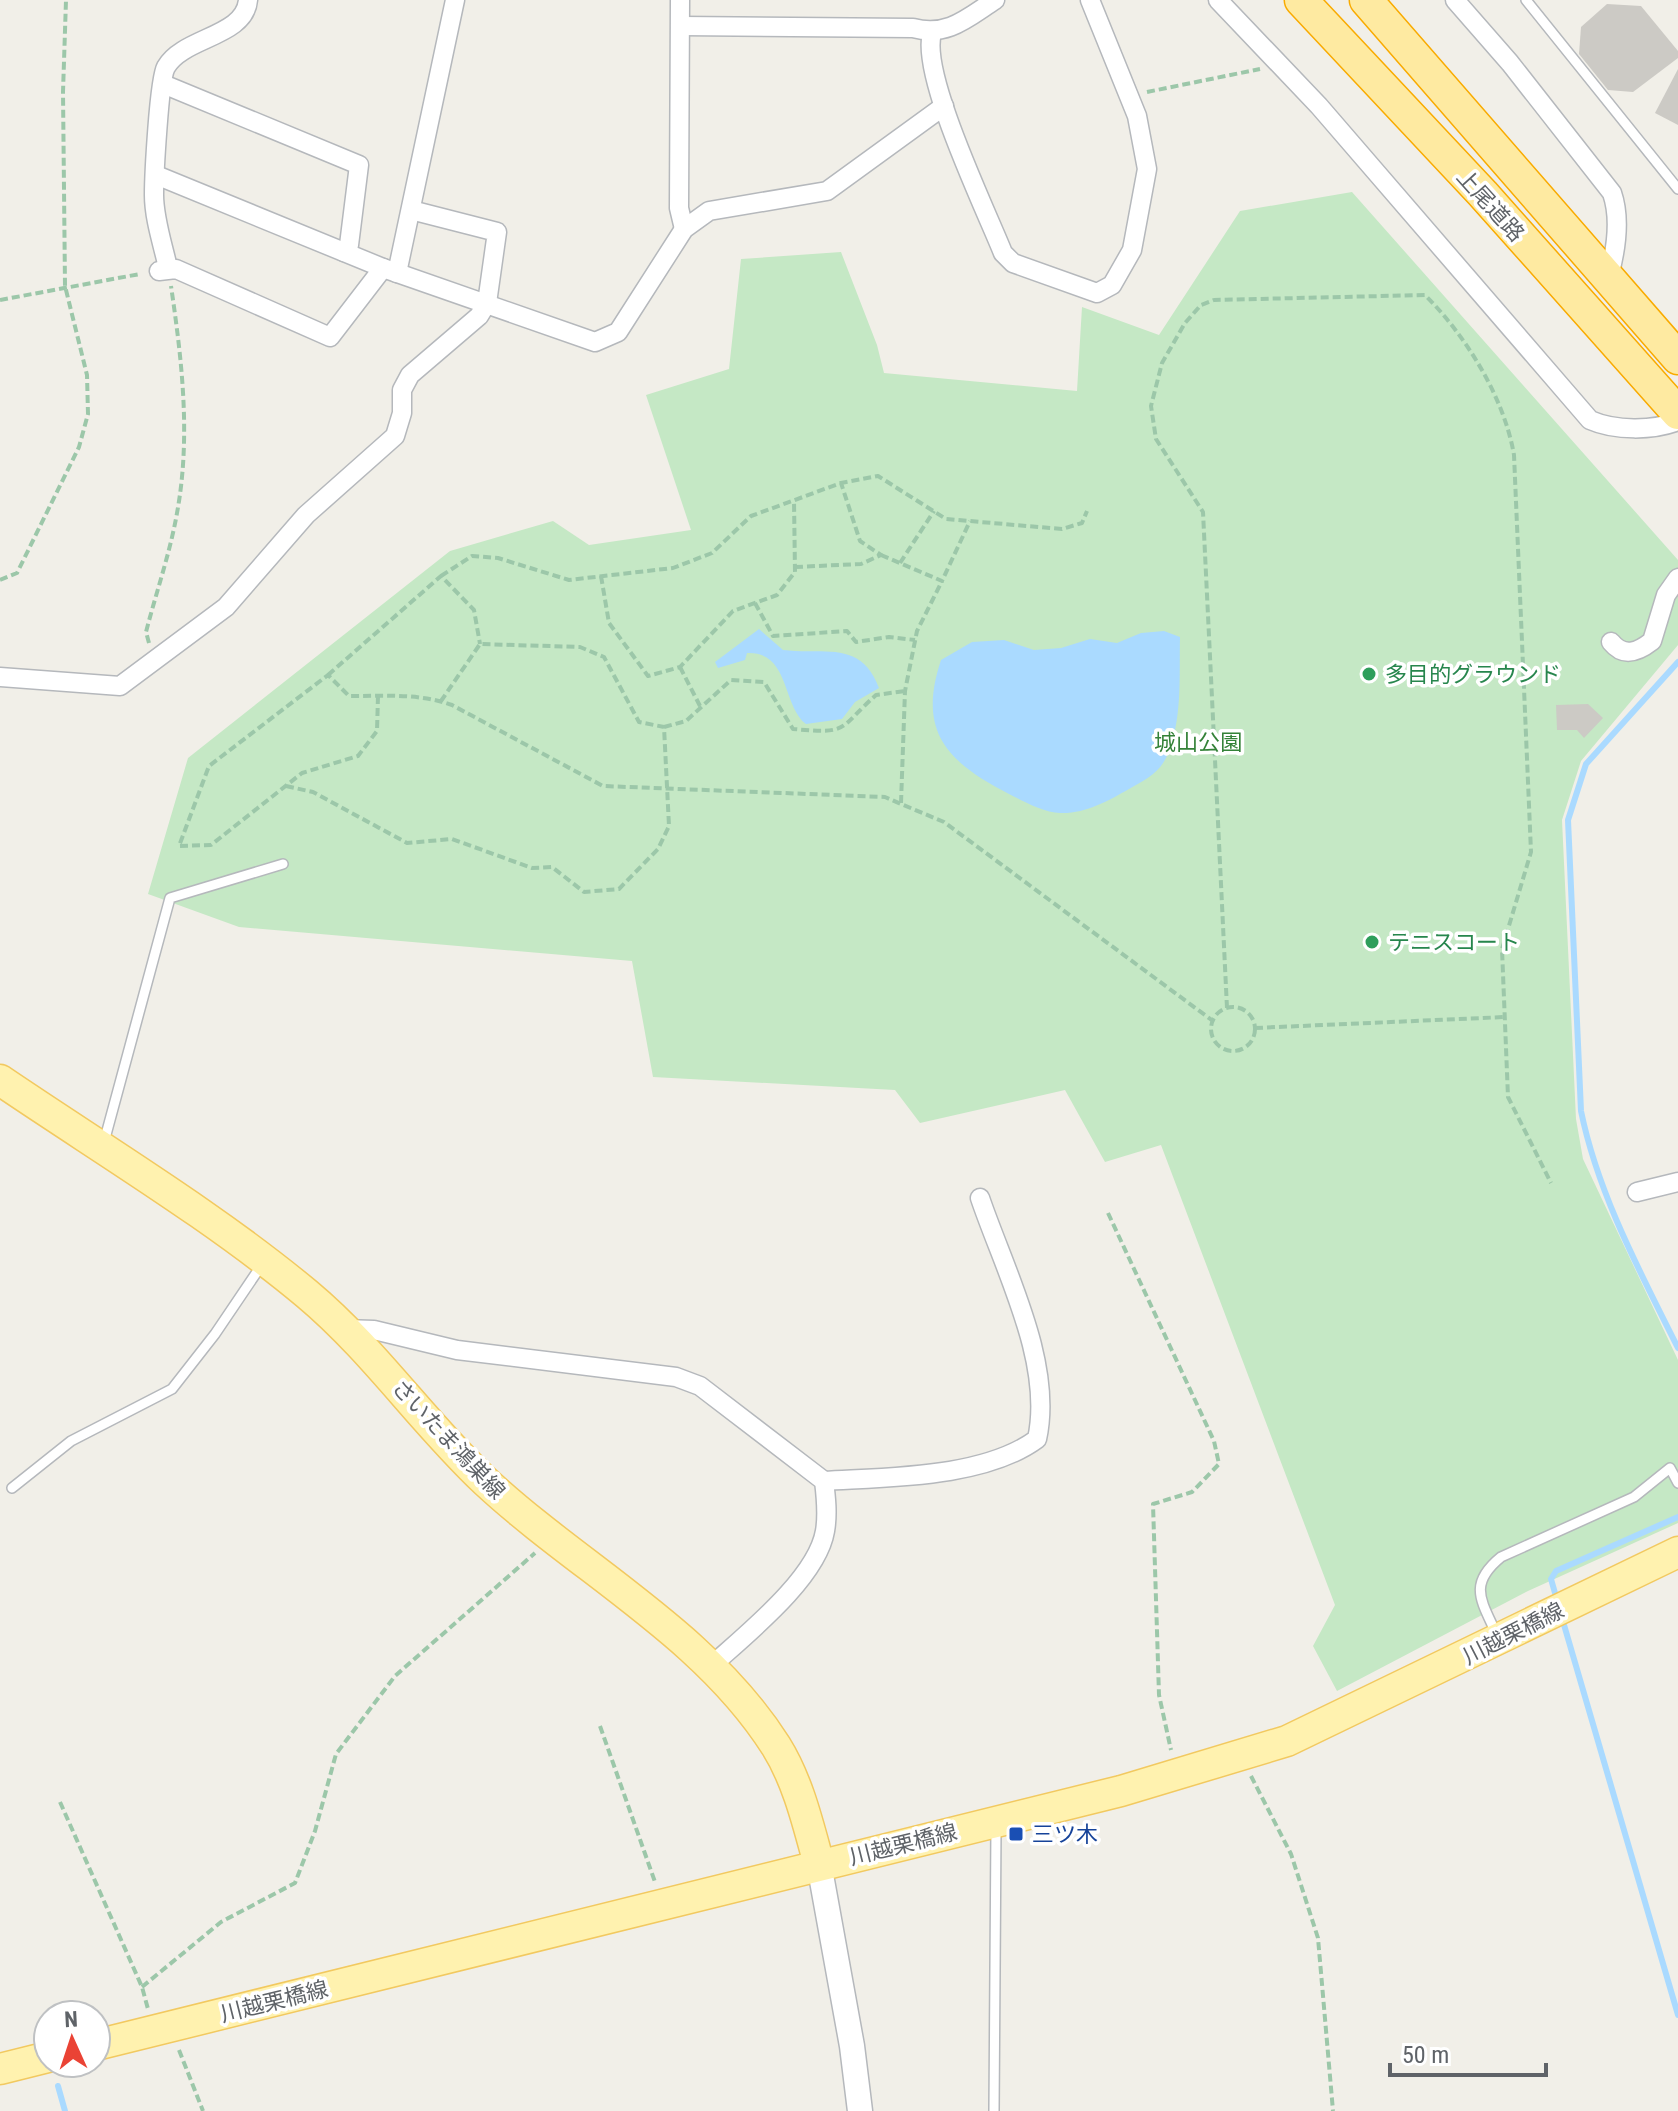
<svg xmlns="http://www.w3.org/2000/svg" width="1678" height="2111" font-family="'Roboto Condensed','Noto Sans JP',sans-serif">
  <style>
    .green { fill: #c5e8c5 }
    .water { fill: #aadaff }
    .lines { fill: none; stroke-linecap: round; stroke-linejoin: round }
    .stream { stroke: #aadaff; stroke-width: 6 }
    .building { fill: #cccac5 }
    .service-casing { stroke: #b5b8bc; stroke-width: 12 }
    .minor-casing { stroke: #b5b8bc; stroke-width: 21 }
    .tertiary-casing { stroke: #b5b8bc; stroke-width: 27 }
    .primary-casing { stroke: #f2c960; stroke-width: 33 }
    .trunk-casing { stroke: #f9ab00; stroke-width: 35 }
    .path { stroke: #9cc7a9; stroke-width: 4; stroke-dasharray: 8 4; stroke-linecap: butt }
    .service { stroke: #fff; stroke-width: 9 }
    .minor { stroke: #fff; stroke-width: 18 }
    .tertiary { stroke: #fff; stroke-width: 24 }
    .primary { stroke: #fff2af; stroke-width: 30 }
    .trunk { stroke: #feeaa1; stroke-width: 32 }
    .leisure-dot { fill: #2e9e5b; stroke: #fff; stroke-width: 3 }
    .transit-dot { fill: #1a4fb4; stroke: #fff; stroke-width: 3 }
    .labels { text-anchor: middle; stroke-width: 7; stroke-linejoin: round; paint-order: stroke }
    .street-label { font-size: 22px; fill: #5f6368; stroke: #fff }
    .leisure-label { font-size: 22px; fill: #27864d; stroke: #fff; text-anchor: start }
    .park-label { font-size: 22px; fill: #348238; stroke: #fff }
    .transit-label { font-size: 22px; fill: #164399; stroke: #fff; text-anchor: start }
  </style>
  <rect width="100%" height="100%" fill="#f1efe8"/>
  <!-- green -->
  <polygon class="green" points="1352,192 1678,560 1678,645 1581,761 1562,820 1576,1119 1583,1159 1678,1360 1678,1523 1528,1591 1337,1691 1313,1646 1335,1605 1161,1145 1105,1162 1065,1090 920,1123 895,1090 653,1077 632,961 239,927 148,894 188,758 450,551 553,521 589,545 691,530 646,395 729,369 741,259 841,252 877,345 884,373 1077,391 1082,307 1159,335 1240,211"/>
  <!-- water -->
  <g class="water">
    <path d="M759,629L783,650C823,655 861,639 879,688L855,702L842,719L806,724C782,706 790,651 747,653L745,660L718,668L715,662Z"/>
    <path d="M1164,631L1180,637C1179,677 1183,721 1166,758C1158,774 1143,781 1129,789C1108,801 1085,814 1060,813C1044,813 1023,801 1009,794C947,762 917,732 941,660L972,642L1004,640L1034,650L1061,648L1090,639L1117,643L1141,633Z"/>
  </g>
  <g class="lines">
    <!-- stream -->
    <g class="stream">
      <path d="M1678,662L1586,764L1568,820L1581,1111C1598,1194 1640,1272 1678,1348"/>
      <polyline points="1557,1600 1551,1579 1556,1571 1678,1517"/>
      <polyline points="1562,1618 1678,2015"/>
      <polyline points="58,2086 65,2111"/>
    </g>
  </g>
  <!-- building -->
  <g class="building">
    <polygon points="1607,4 1641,6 1678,51 1678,58 1633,92 1608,90 1579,54 1581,27"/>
    <polygon points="1678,69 1678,125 1655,113"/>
    <polygon points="1588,704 1603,718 1584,738 1577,730 1557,730 1556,705"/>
  </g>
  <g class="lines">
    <!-- service casing -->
    <g class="service-casing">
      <g id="service">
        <polyline points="1526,0 1678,189"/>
        <polyline points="104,1142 170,898 283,864"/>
        <polyline points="12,1488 71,1441 172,1389 215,1334 263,1263"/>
        <path d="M1496,1633C1481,1600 1468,1584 1501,1557L1634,1497L1670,1468L1678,1483"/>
        <polyline points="994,2111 996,1828"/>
      </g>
    </g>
    <!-- minor casing -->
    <g class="minor-casing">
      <g id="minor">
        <polyline points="680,0 679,208 684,229"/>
        <path d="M1218,0L1319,106L1590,420C1615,431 1653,431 1678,421"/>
        <path d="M1455,0L1510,63L1612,193C1621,219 1616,250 1609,276"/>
        <path d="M681,26L913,28C948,37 967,18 995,0"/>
        <path d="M932,33C920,74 985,208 1003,253L1013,263L1097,293L1112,285L1132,250L1147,169L1137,116L1090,0"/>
        <polyline points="163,84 359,165 349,245 344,252"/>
        <polyline points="156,175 383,268 595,342 618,332 684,229 709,211 827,191 944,106"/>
        <path d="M168,268C163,245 154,219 154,195C154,177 159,79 166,67C183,37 245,37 248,0"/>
        <polyline points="159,271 176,269 330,337 383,268"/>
        <polyline points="397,273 455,0"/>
        <path d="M1611,642C1624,658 1638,652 1652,641L1666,595L1678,578"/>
        <polyline points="0,677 120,686 226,607 306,515 395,436 402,413 402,390 410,375 479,316 487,303 497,232 411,210"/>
        <polyline points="1637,1192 1678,1182"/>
        <path d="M344,1329L374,1330L457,1350L676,1377L700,1386L824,1481C826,1497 828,1514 825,1531C817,1579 744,1636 709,1668"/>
        <path d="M824,1481C889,1477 984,1478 1037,1439C1054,1363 1004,1269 980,1198"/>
      </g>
    </g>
    <!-- tertiary casing -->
    <g class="tertiary-casing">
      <polyline id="tertiary" points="819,1864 852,2046 860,2111"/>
    </g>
    <!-- primary casing -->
    <g class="primary-casing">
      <g id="primary">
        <path d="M0,1080C100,1148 215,1217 307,1294C374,1350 423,1423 486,1482C581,1570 705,1634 776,1746C798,1781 808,1824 819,1864"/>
        <polyline points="96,2045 1121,1791 1287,1741 1678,1552"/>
        <polyline points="0,2069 48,2057"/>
      </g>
    </g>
    <!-- trunk casing -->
    <g class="trunk-casing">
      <g id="trunk">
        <polyline points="1301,0 1483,194 1678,413"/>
        <polyline points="1366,0 1678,358"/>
      </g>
    </g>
    <!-- path -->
    <g class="path">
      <polyline points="1147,92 1260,69"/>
      <polyline points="0,300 140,274"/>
      <polyline points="881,555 942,581 970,521"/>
      <polyline points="900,563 934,511"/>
      <polyline points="795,567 861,564 881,555 860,541 841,483"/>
      <polyline points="441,576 472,556 498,558 569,580 673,568 712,553 751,516 841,483 878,476 946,519 1062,529 1082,523 1087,511"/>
      <polyline points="601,576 609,623 648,676 680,667 733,611 777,595 795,572 794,500"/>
      <polyline points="0,580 17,573 79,447 88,414 87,375 65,286 63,92 66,0"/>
      <polyline points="755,603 773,636 847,631 856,642 889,637 915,640"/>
      <path d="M149,643L146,632C156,593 170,553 177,513C191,437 182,361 171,286"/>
      <polyline points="680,667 700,706"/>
      <polyline points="328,675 441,576 474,610 480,644"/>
      <path d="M378,696L377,731L358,756L302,773L211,845L179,846L209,766L328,675L349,696C384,696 419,693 452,705L603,786L885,797L901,804L944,822L1213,1021"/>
      <path d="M664,727L686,721L731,680L764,682L793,729C850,734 837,730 876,695L905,691"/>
      <polyline points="286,786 313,792 407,843 452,839 532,868 552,867 584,892 619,889 658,849 669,826 664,727 639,722 604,657 580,647 480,644 441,701"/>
      <polyline points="901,803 905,691 917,631 942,581"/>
      <circle cx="1233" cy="1029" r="22"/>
      <path d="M1227,1008L1203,512L1156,439L1151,406L1162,363L1185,323L1201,305L1214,300L1425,295C1466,336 1504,397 1514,455L1531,852L1502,949L1508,1097L1551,1183"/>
      <polyline points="1255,1028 1505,1017"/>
      <polyline points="1108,1213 1214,1441 1219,1464 1192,1492 1153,1504 1159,1695 1171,1750"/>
      <polyline points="600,1726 655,1882"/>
      <polyline points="1251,1776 1291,1854 1318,1938 1333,2111"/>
      <polyline points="60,1802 142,1987 148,2009"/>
      <polyline points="142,1987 221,1922 295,1883 315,1831 336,1754 395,1676 535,1553"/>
      <polyline points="179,2050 203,2111"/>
    </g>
    <!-- service -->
    <use href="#service" class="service"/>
    <!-- minor -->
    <use href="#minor" class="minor"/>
    <!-- tertiary -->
    <use href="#tertiary" class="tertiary"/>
    <!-- primary -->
    <use href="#primary" class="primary"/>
    <!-- trunk -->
    <use href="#trunk" class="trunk"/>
  </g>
  <!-- markers -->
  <g class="leisure-dot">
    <circle cx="1369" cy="674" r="8"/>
    <circle cx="1372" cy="942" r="8"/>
  </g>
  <rect class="transit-dot" x="1008" y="1826" width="16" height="16" rx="4"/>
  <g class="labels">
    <!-- street labels -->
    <g class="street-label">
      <text transform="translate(1491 205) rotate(48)" y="8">上尾道路</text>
      <text transform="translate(449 1439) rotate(47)" y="8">さいたま鴻巣線</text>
      <text transform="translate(1513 1633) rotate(-27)" y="8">川越栗橋線</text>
      <text transform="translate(903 1844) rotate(-14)" y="8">川越栗橋線</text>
      <text transform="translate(274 2001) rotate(-14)" y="8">川越栗橋線</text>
    </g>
    <!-- leisure labels -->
    <g class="leisure-label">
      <text x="1385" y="682">多目的グラウンド</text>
      <text x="1388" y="950">テニスコート</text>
    </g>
    <!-- park labels -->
    <g class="park-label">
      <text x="1198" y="750">城山公園</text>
    </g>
    <!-- transit labels -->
    <g class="transit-label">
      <text x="1032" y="1842">三ツ木</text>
    </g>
  </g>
  <!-- north arrow -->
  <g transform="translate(72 2039) rotate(357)"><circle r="38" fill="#ffffff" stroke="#bfc1c3" stroke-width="2"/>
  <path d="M0-6L14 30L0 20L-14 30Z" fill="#ea4335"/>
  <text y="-12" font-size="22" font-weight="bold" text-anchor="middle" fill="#5f6368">N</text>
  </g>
  <!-- scale -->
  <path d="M1390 2063v12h156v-12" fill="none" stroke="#5f6368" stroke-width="4"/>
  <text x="1402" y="2063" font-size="24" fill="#5f6368" stroke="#ffffff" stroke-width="6" paint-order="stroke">50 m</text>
</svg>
